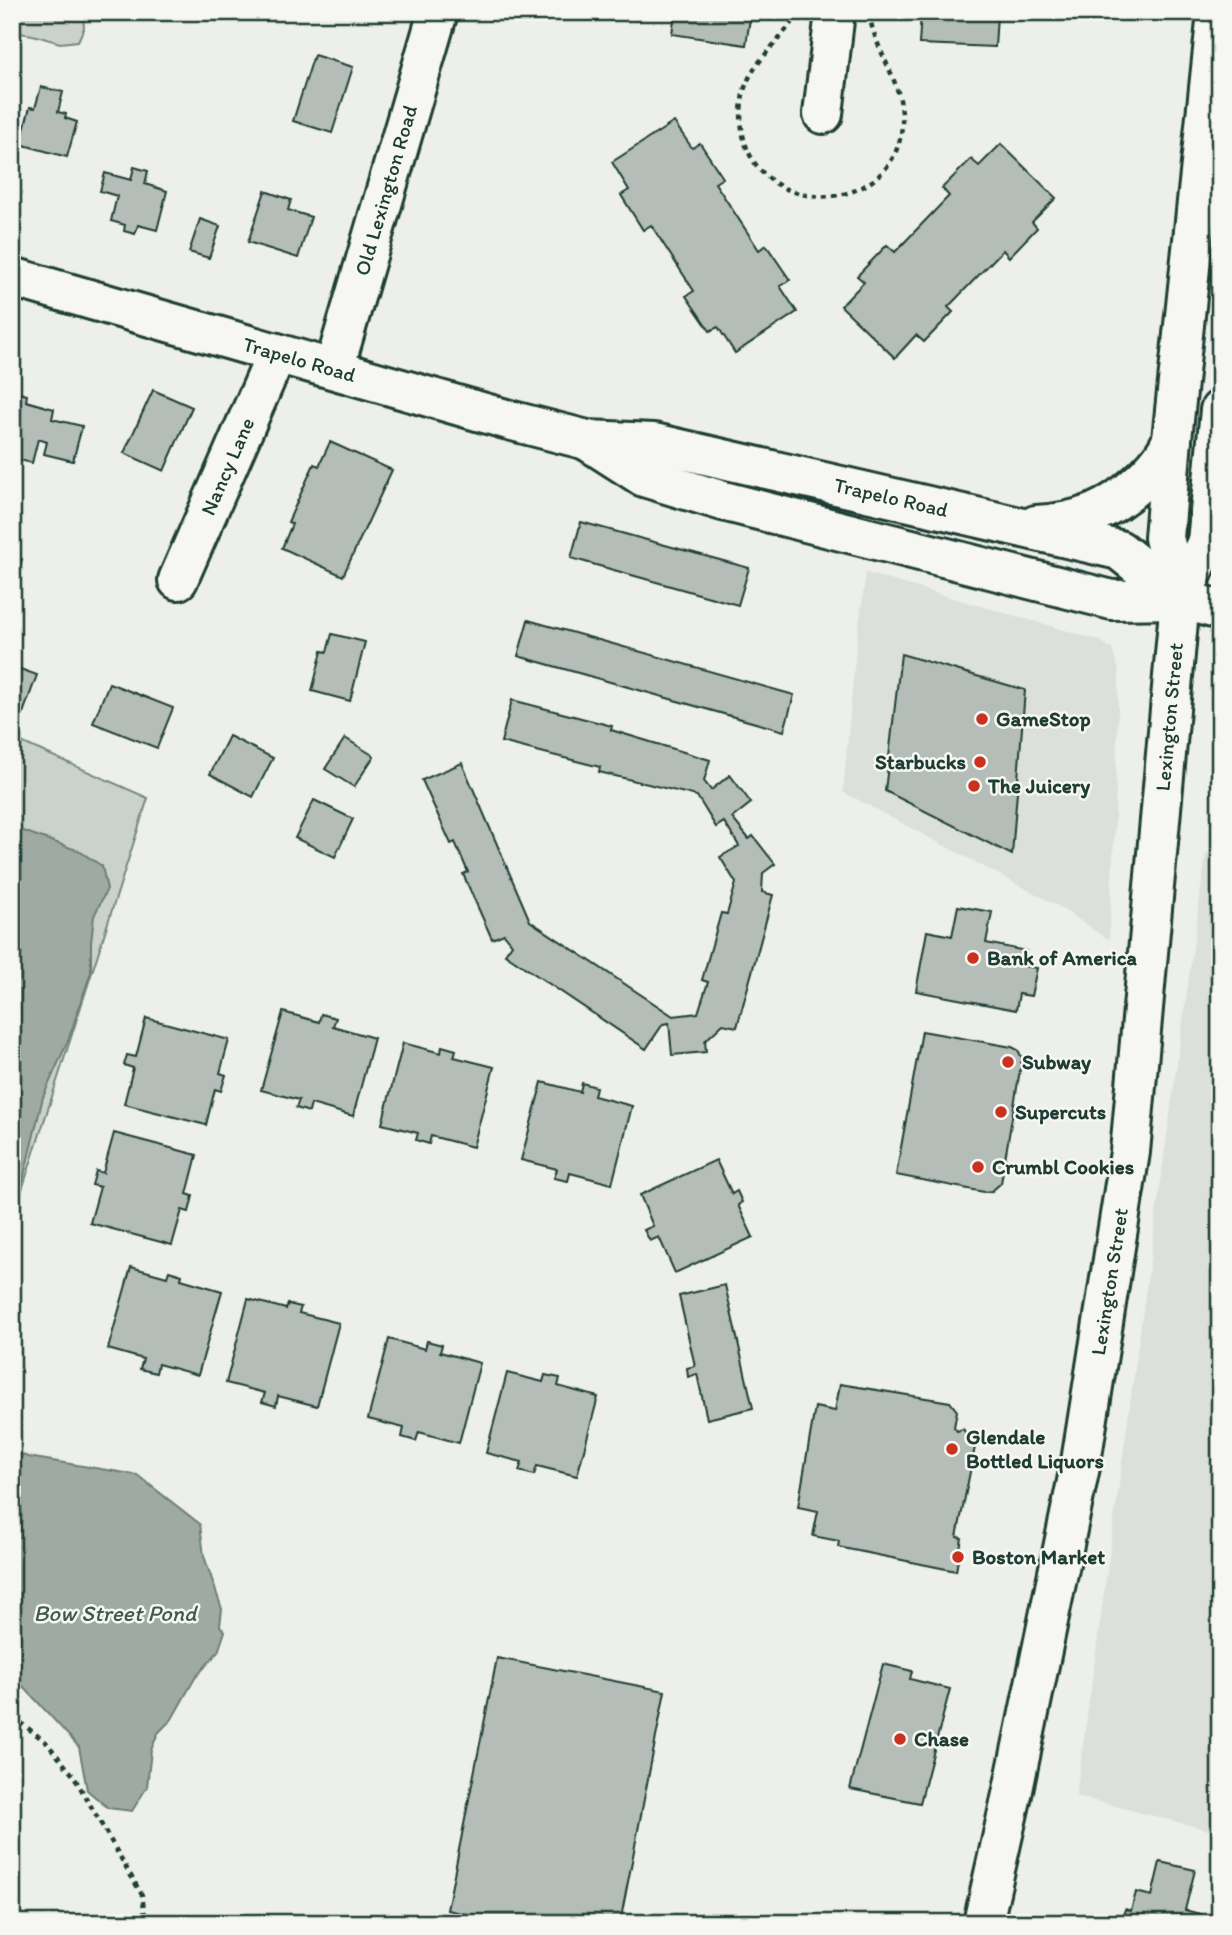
<svg xmlns="http://www.w3.org/2000/svg" width="1232" height="1935" font-family="Itim,sans-serif">
  <style>
    .built { fill: #dce0db }
    .green { fill: #cbd2cc; stroke: #758880; stroke-width: 2 }
    .water { fill: #9faaa4; stroke: #6c7e77; stroke-width: 2 }
    .building { fill: #b4bdb8; stroke: #1f3d34; stroke-width: 2 }
    .lines { fill: none; stroke-linecap: round; stroke-linejoin: round }
    .minor-casing { stroke: #1f3d34; stroke-width: 44 }
    .major-casing { stroke: #1f3d34; stroke-width: 44 }
    .path { stroke: #1f3d34; stroke-width: 4.5; stroke-dasharray: 5 5; stroke-linecap: butt }
    .minor { stroke: #f6f6f2; stroke-width: 38 }
    .major { stroke: #f6f6f2; stroke-width: 38 }
    .poi-dot { fill: #c8321e; stroke: #f6f6f2; stroke-width: 2.5 }
    .labels { text-anchor: middle; stroke-width: 5; stroke-linejoin: round; paint-order: stroke }
    .street-label { font-size: 21px; fill: #1f3d34; stroke: #f6f6f2 }
    .poi-label { font-size: 21px; font-weight: bold; fill: #1f3d34; stroke: #f6f6f2; text-anchor: start }
    .water-label { font-size: 23px; font-style: italic; fill: #3f5850; stroke: #f6f6f2 }
  </style>
  <rect width="100%" height="100%" fill="#edefea"/>
  <filter id="ink" filterUnits="userSpaceOnUse"><feTurbulence type="fractalNoise" baseFrequency=".0143" numOctaves="2"/><feDisplacementMap in="SourceGraphic" scale="14" xChannelSelector="R" yChannelSelector="G"/><feConvolveMatrix kernelMatrix="1 2 1 2 8 2 1 2 1" color-interpolation-filters="sRGB"/></filter>
  <g filter="url(#ink)">
    <!-- built -->
    <g class="built">
      <polygon points="866,573 1099,640 1112,649 1119,670 1115,820 1109,940 1058,906 843,792 856,646"/>
      <polygon points="1206,853 1220,856 1220,1833 1076,1796"/>
    </g>
    <!-- green -->
    <g class="green">
      <polygon points="12,12 83,12 84,28 78,41 60,43 33,35 12,32"/>
      <polygon points="12,738 148,798 12,1221"/>
    </g>
    <!-- water -->
    <g class="water">
      <polygon points="12,827 79,851 102,866 107,889 94,916 91,943 91,972 68,1041 43,1097 23,1180 12,1211"/>
      <polygon points="12,1451 28,1457 137,1475 200,1524 204,1556 222,1609 220,1626 225,1631 218,1652 195,1678 172,1719 158,1733 151,1750 147,1787 132,1811 108,1808 87,1790 79,1747 23,1686 12,1681"/>
    </g>
    <!-- building -->
    <g class="building">
      <polygon points="675,12 751,12 746,45 672,34"/>
      <polygon points="921,12 1007,12 1007,15 997,15 995,47 919,44"/>
      <polygon points="314,55 353,67 332,133 293,121"/>
      <polygon points="41,87 63,92 58,112 66,114 65,118 77,122 67,157 20,144 30,107 35,108"/>
      <polygon points="674,122 692,148 700,143 723,178 715,183 759,250 766,245 790,280 780,286 797,312 735,353 718,327 710,331 686,296 694,291 651,225 643,230 621,195 629,190 612,162"/>
      <polygon points="1001,144 1056,198 1032,222 1037,228 1009,257 1003,250 948,307 953,312 924,342 916,335 895,358 841,306 864,282 857,276 887,245 895,252 949,196 942,188 971,159 979,166"/>
      <polygon points="134,167 148,171 145,184 167,191 157,230 138,225 135,234 124,231 125,225 111,221 117,196 100,191 105,173 131,180"/>
      <polygon points="265,191 291,200 288,210 311,217 298,258 248,242"/>
      <polygon points="200,219 220,226 209,258 189,252"/>
      <polygon points="153,390 192,407 164,471 124,453"/>
      <polygon points="12,391 27,395 26,401 54,409 52,419 82,426 73,461 44,454 47,442 38,439 32,463 12,458"/>
      <polygon points="330,442 392,470 343,576 282,548 292,524 288,522 314,464 319,466"/>
      <polygon points="581,522 749,568 738,605 571,558"/>
      <polygon points="12,557 22,559 12,594"/>
      <polygon points="528,620 794,695 784,731 518,656"/>
      <polygon points="332,634 365,642 350,701 312,691 322,651 327,652"/>
      <polygon points="901,654 1025,690 1012,855 885,791"/>
      <polygon points="12,666 37,675 22,716 12,712"/>
      <polygon points="109,683 173,708 157,748 93,723"/>
      <polygon points="512,700 612,726 611,730 710,760 704,781 711,790 730,775 751,803 732,818 749,839 753,836 775,864 763,873 762,892 773,895 737,1027 723,1024 705,1041 706,1052 672,1055 669,1023 663,1024 646,1049 505,954 512,944 504,934 492,939 463,874 468,872 455,842 451,844 422,780 462,763 530,921 673,1016 698,1013 708,982 702,980 721,913 727,914 736,883 720,857 739,846 724,822 716,827 697,796 599,772 600,767 501,742"/>
      <polygon points="229,736 273,758 253,797 210,774"/>
      <polygon points="345,738 374,756 354,787 325,769"/>
      <polygon points="314,800 353,819 335,857 295,838"/>
      <polygon points="958,906 992,912 986,943 1026,951 1023,966 1037,968 1031,996 1019,994 1016,1010 916,991 927,931 952,936"/>
      <polygon points="283,1012 319,1022 321,1014 336,1018 333,1026 374,1038 353,1116 311,1104 309,1112 296,1108 299,1100 261,1090"/>
      <polygon points="146,1018 229,1040 220,1073 226,1075 221,1091 215,1089 206,1125 124,1104 133,1068 124,1065 127,1055 136,1057"/>
      <polygon points="922,1031 1012,1047 1018,1050 1022,1058 1001,1183 992,1191 984,1192 896,1175"/>
      <polygon points="403,1043 441,1053 442,1046 456,1050 454,1057 494,1067 473,1147 431,1136 429,1144 416,1140 418,1133 382,1124"/>
      <polygon points="542,1082 580,1092 582,1083 596,1087 594,1096 632,1106 612,1184 570,1173 568,1181 554,1178 557,1169 521,1160"/>
      <polygon points="114,1133 197,1155 187,1194 193,1196 189,1212 182,1210 172,1245 90,1223 100,1187 92,1185 96,1171 103,1173"/>
      <polygon points="716,1160 732,1194 737,1191 742,1202 738,1205 753,1237 675,1273 659,1237 650,1241 644,1230 653,1226 640,1195"/>
      <polygon points="131,1267 167,1277 169,1271 182,1275 181,1279 222,1291 198,1375 158,1364 156,1373 140,1369 143,1359 108,1349"/>
      <polygon points="725,1285 753,1408 707,1419 697,1374 688,1377 687,1368 695,1366 679,1296"/>
      <polygon points="248,1299 286,1309 288,1304 301,1307 299,1313 339,1323 317,1406 278,1396 276,1406 262,1402 265,1393 226,1383"/>
      <polygon points="389,1339 425,1349 427,1341 442,1345 440,1352 480,1363 459,1443 419,1432 416,1441 402,1437 404,1428 368,1419"/>
      <polygon points="507,1373 543,1382 545,1375 560,1378 558,1386 598,1397 577,1476 537,1466 534,1475 519,1471 522,1462 486,1453"/>
      <polygon points="840,1384 950,1402 957,1411 954,1427 957,1431 963,1429 975,1447 957,1537 962,1538 956,1571 838,1547 839,1541 813,1536 818,1511 798,1507 815,1407 835,1411"/>
      <polygon points="497,1658 665,1691 620,1923 464,1923 466,1914 447,1910"/>
      <polygon points="883,1664 912,1671 910,1679 950,1689 920,1803 850,1789"/>
      <polygon points="1160,1862 1195,1870 1185,1910 1207,1916 1205,1923 1121,1923 1125,1909 1131,1911 1136,1892 1152,1896"/>
    </g>
    <g class="lines">
      <!-- minor casing -->
      <g class="minor-casing">
        <g id="minor">
          <polyline points="823,114 835,12"/>
          <path id="s1" d="M334,369L438,12"/>
          <path id="s2" d="M178,580L277,353"/>
        </g>
      </g>
      <!-- major casing -->
      <g class="major-casing">
        <g id="major">
          <path id="s3" d="M12,277L509,420L587,440L654,443L1119,550L1180,599"/>
          <polyline points="588,441 644,477 723,501 1112,600 1180,599 1220,610"/>
          <path d="M1036,525C1055,524 1077,520 1094,513C1121,502 1163,466 1172,439"/>
          <polyline points="1180,599 1207,542 1220,410"/>
          <path id="s4" d="M983,1923L1013,1790L1081,1462L1130,1152L1180,599L1164,538L1172,439L1217,12"/>
        </g>
      </g>
      <!-- path -->
      <g class="path">
        <path d="M798,12C781,44 746,64 742,101C727,226 908,226 902,114C900,81 879,55 871,23"/>
        <polyline points="12,1716 46,1742 73,1775 142,1895 146,1923"/>
      </g>
      <!-- minor -->
      <use href="#minor" class="minor"/>
      <!-- major -->
      <use href="#major" class="major"/>
    </g>
  </g>
  <!-- markers -->
  <g class="poi-dot">
    <circle cx="982" cy="719" r="7"/>
    <circle cx="980" cy="762" r="7"/>
    <circle cx="974" cy="786" r="7"/>
    <circle cx="973" cy="958" r="7"/>
    <circle cx="1008" cy="1062" r="7"/>
    <circle cx="1001" cy="1112" r="7"/>
    <circle cx="978" cy="1167" r="7"/>
    <circle cx="952" cy="1449" r="7"/>
    <circle cx="958" cy="1557" r="7"/>
    <circle cx="900" cy="1739" r="7"/>
  </g>
  <g class="labels">
    <!-- street labels -->
    <g class="street-label">
      <text dy="7" stroke="none"><textPath href="#s1" startOffset="186">Old Lexington Road</textPath></text>
      <text dy="7" stroke="none"><textPath href="#s3" startOffset="299">Trapelo Road</textPath></text>
      <text dy="7" stroke="none"><textPath href="#s2" startOffset="124">Nancy Lane</textPath></text>
      <text dy="7" stroke="none"><textPath href="#s3" startOffset="908">Trapelo Road</textPath></text>
      <text dy="7" stroke="none"><textPath href="#s4" startOffset="1222">Lexington Street</textPath></text>
      <text dy="7" stroke="none"><textPath href="#s4" startOffset="654">Lexington Street</textPath></text>
    </g>
    <!-- poi labels -->
    <g class="poi-label">
      <text x="996" y="726">GameStop</text>
      <text x="966" y="769" text-anchor="end">Starbucks</text>
      <text x="988" y="793">The Juicery</text>
      <text x="987" y="965">Bank of America</text>
      <text x="1022" y="1069">Subway</text>
      <text x="1015" y="1119">Supercuts</text>
      <text x="992" y="1174">Crumbl Cookies</text>
      <text x="966" y="1444">Glendale<tspan x="966" dy="24">Bottled Liquors</tspan></text>
      <text x="972" y="1564">Boston Market</text>
      <text x="914" y="1746">Chase</text>
    </g>
    <!-- water labels -->
    <g class="water-label">
      <text x="115" y="1621">Bow Street Pond</text>
    </g>
  </g>
  <!-- margin -->
  <rect width="1232" height="1935" fill="none" stroke="#f6f6f2" stroke-width="42"/>
  <rect x="21" y="21" width="1190" height="1893" fill="none" stroke="#1f3d34" stroke-width="2.5" filter="url(#ink)"/>
</svg>
